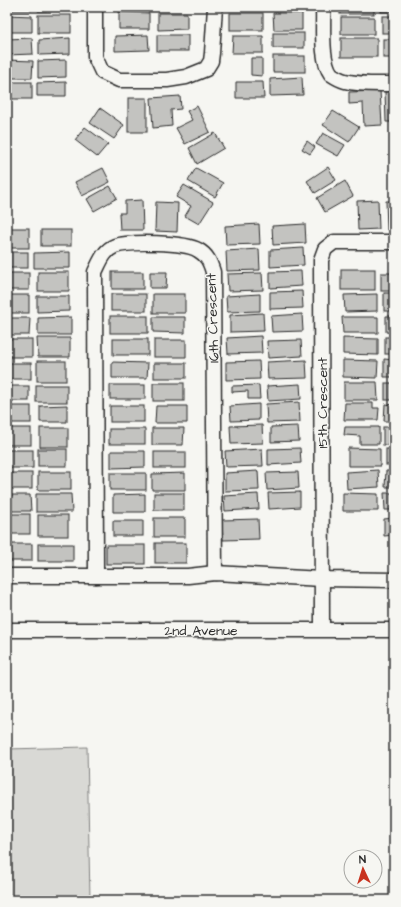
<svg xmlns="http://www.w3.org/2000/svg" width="401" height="907" font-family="'Architects Daughter',sans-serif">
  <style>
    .green { fill: #d9d9d5; stroke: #828280 }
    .building { fill: #c3c3c0; stroke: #2b2b2b }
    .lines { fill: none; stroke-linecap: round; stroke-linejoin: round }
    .minor-casing { stroke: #2b2b2b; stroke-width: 17 }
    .minor { stroke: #f6f6f2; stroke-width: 14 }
    .labels { text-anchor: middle; stroke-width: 3; stroke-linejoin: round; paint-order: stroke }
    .street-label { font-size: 14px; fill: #2b2b2b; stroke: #f6f6f2 }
  </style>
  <rect width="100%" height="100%" fill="#f6f6f2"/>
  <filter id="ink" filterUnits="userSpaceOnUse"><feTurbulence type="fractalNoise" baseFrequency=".025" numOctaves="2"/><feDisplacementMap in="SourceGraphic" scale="8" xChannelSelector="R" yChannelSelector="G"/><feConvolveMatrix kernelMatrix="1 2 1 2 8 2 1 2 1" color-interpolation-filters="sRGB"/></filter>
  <g filter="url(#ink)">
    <!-- green -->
    <polygon class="green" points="87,747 90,900 7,900 7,749"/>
    <!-- building -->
    <g class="building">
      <rect x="7" y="7" width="24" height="3"/>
      <polygon points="38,7 72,7 72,10 38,11"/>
      <polygon points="232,7 264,7 264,9 232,8"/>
      <rect x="340" y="7" width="34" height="7"/>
      <rect x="381" y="7" width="13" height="5"/>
      <polygon points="119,12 149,13 149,29 119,29"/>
      <polygon points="158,13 187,13 187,29 158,30"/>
      <rect x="230" y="13" width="33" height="17"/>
      <polygon points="273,13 302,13 302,30 274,30"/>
      <polygon points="7,15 32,16 32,32 7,32"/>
      <rect x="38" y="15" width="33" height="18"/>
      <rect x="382" y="16" width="12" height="17"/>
      <rect x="341" y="17" width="33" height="17"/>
      <rect x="273" y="33" width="31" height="15"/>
      <polygon points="148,35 149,50 115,51 115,36"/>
      <rect x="157" y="35" width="31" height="16"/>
      <polygon points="233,36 263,36 263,53 232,53"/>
      <polygon points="32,38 33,54 7,55 7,39"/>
      <polygon points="70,38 70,54 39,55 39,40"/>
      <rect x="341" y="38" width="36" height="19"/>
      <rect x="383" y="39" width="11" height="19"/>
      <rect x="273" y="56" width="32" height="16"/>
      <polygon points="251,58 262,58 262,76 251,75"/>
      <polygon points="7,60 33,61 32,78 7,78"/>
      <polygon points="66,60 66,77 38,78 38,61"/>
      <polygon points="302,77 303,95 270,96 270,79"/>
      <rect x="7" y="82" width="25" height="17"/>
      <polygon points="66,82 66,96 37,96 37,83"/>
      <polygon points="236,82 263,82 264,98 236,98"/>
      <polygon points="380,91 382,125 364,126 363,103 349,104 349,92"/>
      <polygon points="385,92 394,92 394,122 386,122"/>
      <polygon points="180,96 181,109 171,110 172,126 153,128 151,98"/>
      <rect x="128" y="98" width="19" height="34"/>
      <polygon points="197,106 210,132 185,144 176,128 192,120 187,111"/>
      <polygon points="100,108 124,125 114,139 90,123"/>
      <polygon points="333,111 359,127 349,142 323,125"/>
      <polygon points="85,127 108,144 97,157 75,140"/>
      <polygon points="215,133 224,148 197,164 189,148"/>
      <polygon points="323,133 345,145 338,156 316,144"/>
      <polygon points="307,141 315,147 310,154 302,149"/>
      <polygon points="328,167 336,180 315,193 307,181"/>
      <polygon points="103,168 110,182 82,196 75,182"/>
      <polygon points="196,168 223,183 215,197 188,181"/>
      <polygon points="345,181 353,196 325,212 317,198"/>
      <polygon points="184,185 213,202 199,224 185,216 191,206 176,197"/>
      <polygon points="110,186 117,198 94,211 87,199"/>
      <polygon points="142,200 143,230 120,230 119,213 125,213 125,201"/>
      <polygon points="378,200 379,229 358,230 357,201"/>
      <polygon points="386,201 394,201 394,230 387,230"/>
      <polygon points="156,202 178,203 177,232 155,231"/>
      <polygon points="259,224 260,244 226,245 225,226"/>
      <polygon points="305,224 306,243 273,245 272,226"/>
      <rect x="7" y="228" width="22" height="20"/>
      <rect x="41" y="230" width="30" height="16"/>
      <polygon points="303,248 304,265 270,267 270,250"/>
      <polygon points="259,249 260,270 227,271 226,251"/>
      <rect x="7" y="252" width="21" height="16"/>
      <polygon points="70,252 70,268 34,268 34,253"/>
      <rect x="341" y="269" width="34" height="21"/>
      <polygon points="301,271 302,286 270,288 270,272"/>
      <rect x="38" y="272" width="31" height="19"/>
      <rect x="112" y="272" width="31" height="17"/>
      <polygon points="150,272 167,272 166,288 150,288"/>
      <rect x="7" y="273" width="22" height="17"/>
      <polygon points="262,273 263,290 228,291 227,274"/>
      <rect x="381" y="273" width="13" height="18"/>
      <polygon points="302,291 303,308 270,309 270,292"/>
      <rect x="384" y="293" width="10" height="18"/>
      <rect x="111" y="294" width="35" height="17"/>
      <rect x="153" y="294" width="32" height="19"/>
      <polygon points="260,294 260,311 227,312 226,296"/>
      <polygon points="377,294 377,311 345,312 344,295"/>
      <rect x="7" y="295" width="22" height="18"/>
      <polygon points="37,296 69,296 69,311 37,312"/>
      <polygon points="263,313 264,331 230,332 230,315"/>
      <polygon points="302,314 303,331 272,332 271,316"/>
      <rect x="110" y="316" width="38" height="17"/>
      <polygon points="386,316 394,316 394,333 386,332"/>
      <polygon points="71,317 71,335 38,335 38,318"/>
      <polygon points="153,317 185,317 185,333 153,332"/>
      <polygon points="342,317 378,317 378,333 343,333"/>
      <polygon points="7,318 30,318 29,335 7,335"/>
      <polygon points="261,336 262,353 228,354 227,338"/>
      <rect x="385" y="337" width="9" height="17"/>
      <polygon points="37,338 70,338 70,357 38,357"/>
      <polygon points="343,338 378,339 378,355 343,354"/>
      <rect x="7" y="339" width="25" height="18"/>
      <rect x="113" y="339" width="35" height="16"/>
      <rect x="154" y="340" width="32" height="17"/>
      <polygon points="301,340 302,356 268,358 267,341"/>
      <polygon points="384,359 394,360 394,377 384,377"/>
      <polygon points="306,360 307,378 268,379 267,362"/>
      <polygon points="343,360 378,361 377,378 343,377"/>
      <rect x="37" y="361" width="29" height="20"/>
      <polygon points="259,361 260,379 226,380 226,362"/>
      <polygon points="112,362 148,363 147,378 112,378"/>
      <rect x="7" y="363" width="24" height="16"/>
      <rect x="154" y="363" width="32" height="15"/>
      <polygon points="344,382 377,382 378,400 344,400"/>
      <rect x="153" y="383" width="31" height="18"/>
      <rect x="385" y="383" width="9" height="17"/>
      <polygon points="300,384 301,399 268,401 267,386"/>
      <rect x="36" y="385" width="31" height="17"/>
      <rect x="110" y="385" width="35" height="14"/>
      <polygon points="259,385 260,399 248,399 248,391 232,392 232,386"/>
      <rect x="7" y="386" width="22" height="15"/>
      <polygon points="299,402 300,422 267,423 266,404"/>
      <polygon points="345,403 373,403 373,408 379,408 378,420 344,420"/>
      <polygon points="259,404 259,420 231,421 230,406"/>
      <polygon points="385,404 394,405 394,421 384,421"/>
      <polygon points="67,405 67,422 40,422 40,406"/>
      <rect x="7" y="406" width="24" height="17"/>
      <rect x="110" y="406" width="34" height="16"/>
      <polygon points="156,406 187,406 187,423 155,423"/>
      <polygon points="262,425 263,443 231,444 230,426"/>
      <polygon points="298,426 299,441 271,442 271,427"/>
      <polygon points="345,427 379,427 379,444 360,444 360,436 344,435"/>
      <rect x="383" y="427" width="11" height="18"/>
      <rect x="7" y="428" width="24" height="17"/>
      <rect x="40" y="428" width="28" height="19"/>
      <polygon points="152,428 184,428 183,445 152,445"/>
      <rect x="109" y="429" width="36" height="15"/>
      <polygon points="300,448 301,463 268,465 268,449"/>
      <polygon points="348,448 380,449 380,466 348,466"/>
      <rect x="38" y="449" width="29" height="17"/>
      <polygon points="262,449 263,466 226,467 225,451"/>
      <rect x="386" y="449" width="8" height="16"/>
      <rect x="7" y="450" width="26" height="18"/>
      <polygon points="111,451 145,451 145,467 111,468"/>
      <rect x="154" y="452" width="32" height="16"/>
      <polygon points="378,470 379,487 347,489 346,472"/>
      <polygon points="258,471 259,490 225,491 225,473"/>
      <polygon points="386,471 394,471 394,487 385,487"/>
      <rect x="38" y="472" width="33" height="18"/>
      <polygon points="298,472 299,488 267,490 266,473"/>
      <rect x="7" y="473" width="25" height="16"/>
      <rect x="110" y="473" width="36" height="17"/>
      <polygon points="185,473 185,490 152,490 152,474"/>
      <polygon points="300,492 300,507 269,509 268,493"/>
      <rect x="154" y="493" width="30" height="17"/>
      <polygon points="343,493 378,494 378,511 343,511"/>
      <polygon points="384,493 394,493 394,510 385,510"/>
      <polygon points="36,494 71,494 72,512 36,512"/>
      <polygon points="145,494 145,512 113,512 113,495"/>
      <polygon points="258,494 259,509 225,511 224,496"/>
      <polygon points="7,495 30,495 31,511 7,511"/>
      <rect x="7" y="514" width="23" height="20"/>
      <rect x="38" y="515" width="30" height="21"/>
      <rect x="154" y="518" width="31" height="19"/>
      <polygon points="394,518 394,535 384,536 384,519"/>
      <polygon points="258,519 259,539 223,540 222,520"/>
      <rect x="113" y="521" width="30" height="15"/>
      <rect x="155" y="543" width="31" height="20"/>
      <rect x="7" y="544" width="25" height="17"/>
      <rect x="38" y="544" width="35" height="17"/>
      <rect x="106" y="545" width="39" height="19"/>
    </g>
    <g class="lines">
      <!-- minor casing -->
      <g class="minor-casing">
        <g id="minor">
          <polyline points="95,7 95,57 102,72 119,80 167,80 186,77 206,69 211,61 212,53 215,7"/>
          <path d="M323,7C324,25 320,59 331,74C334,76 341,80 345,81C360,85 378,84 394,84"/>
          <polyline points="7,576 188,576 215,573 322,579 394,580"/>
          <path d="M96,576L95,272C100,262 104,250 115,246C129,241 185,242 198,250C207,255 210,262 213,272L215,573"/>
          <polyline points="322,629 321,260 325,249 334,242 394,242"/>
          <polyline points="7,630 394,630"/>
        </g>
      </g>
      <!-- minor -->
      <use href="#minor" class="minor"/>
    </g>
  </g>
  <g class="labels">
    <!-- street labels -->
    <g class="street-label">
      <text transform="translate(212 318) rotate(-92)" y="5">16th Crescent</text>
      <text transform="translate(322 403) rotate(-90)" y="5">15th Crescent</text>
      <text x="201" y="635">2nd Avenue</text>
    </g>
  </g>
  <!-- margin -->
  <rect width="401" height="907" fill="none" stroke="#f6f6f2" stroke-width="24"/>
  <rect x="12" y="12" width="377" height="883" fill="none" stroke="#2b2b2b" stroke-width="1.5" filter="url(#ink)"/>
  <!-- north arrow -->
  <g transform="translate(363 869) rotate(356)"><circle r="19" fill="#f6f6f2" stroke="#a5a5a2"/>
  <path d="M0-3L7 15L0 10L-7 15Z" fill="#c8321e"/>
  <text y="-6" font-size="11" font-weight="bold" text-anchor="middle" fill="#2b2b2b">N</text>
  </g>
</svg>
